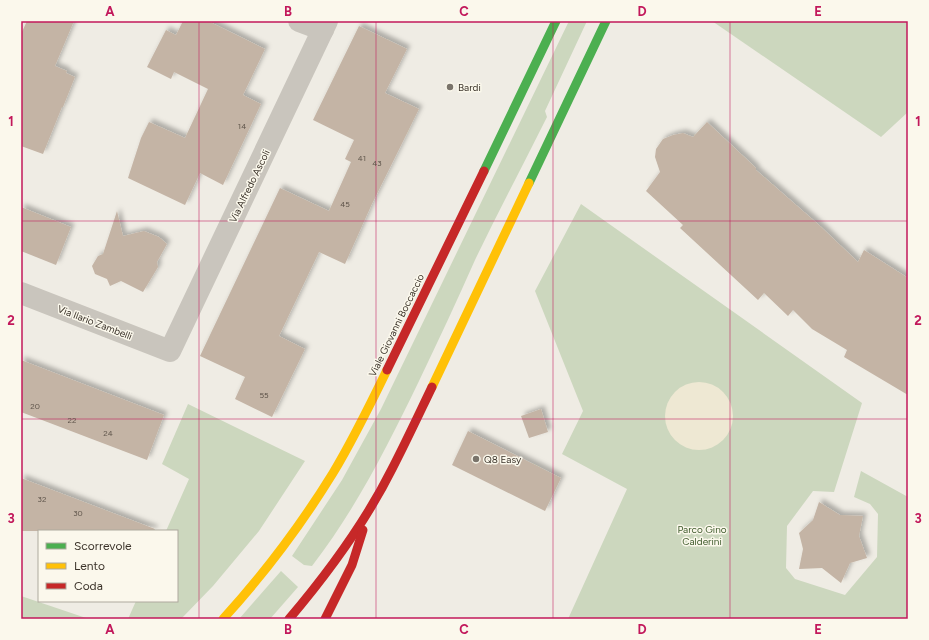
<svg xmlns="http://www.w3.org/2000/svg" width="929" height="640" font-family="Figtree,sans-serif">
  <style>
    .green { fill: #ccd7be }
    .plaza { fill: #eee8d3 }
    .building { fill: #c4b4a5; filter: url(#shadow) }
    .lines { fill: none; stroke-linecap: round; stroke-linejoin: round }
    .street { stroke: #c9c5bd; stroke-width: 22 }
    .fast { stroke: #4caf50; stroke-width: 9 }
    .slow { stroke: #ffc107; stroke-width: 9 }
    .jam { stroke: #c62828; stroke-width: 9 }
    .grid { fill: none; stroke: #c2185b; stroke-width: 1; stroke-opacity: 0.55 }
    .poi-dot { fill: #7a746b; stroke: #fbf8ec; stroke-width: 1.5 }
    .labels { text-anchor: middle; stroke-width: 3; stroke-linejoin: round; paint-order: stroke }
    .number-label { font-size: 8px; fill: #5d5349 }
    .poi-label { font-size: 10px; fill: #3b332a; stroke: #fbf8ec; text-anchor: start }
    .street-label { font-size: 10px; fill: #3b332a; stroke: #fbf8ec }
    .park-label { font-size: 10px; fill: #3f5b2c; stroke: #fbf8ec }
    .neatline { fill: none; stroke: #c2185b; stroke-width: 1.5 }
    .grid-label { font-size: 13px; text-anchor: middle; font-weight: bold; fill: #c2185b }
  </style>
  <defs>
    <filter id="shadow"><feDropShadow dx="3.5" dy="-3.5" stdDeviation="2" flood-color="#0004"/></filter>
  </defs>
  <rect width="100%" height="100%" fill="#efece4"/>
  <!-- green -->
  <g class="green">
    <path d="M569,21H587L545,111L547,117C523,165 498,212 475,260C457,301 438,341 419,381C388,445 356,509 312,566L304,565L292,556L342,480L381,409Z"/>
    <polygon points="712,21 908,21 908,112 881,137"/>
    <polygon points="581,204 862,403 834,492 813,491 787,526 786,568 795,579 845,595 877,557 878,514 870,504 854,497 861,471 908,497 908,619 568,619 627,489 562,454 583,411 535,291"/>
    <polygon points="188,404 305,461 259,531 213,586 181,619 128,619 136,601 177,601 177,531 166,531 189,479 162,464"/>
    <polygon points="281,571 298,587 270,619 239,619"/>
    <polygon points="21,596 89,619 21,619"/>
  </g>
  <!-- plaza -->
  <circle class="plaza" cx="699" cy="416" r="34"/>
  <!-- building -->
  <g class="building">
    <polygon points="27,21 74,21 55,66 67,71 66,73 75,77 63,107 62,107 43,154 21,146 21,34"/>
    <polygon points="183,21 208,21 265,49 243,95 261,104 223,185 200,173 185,205 128,178 141,138 149,122 185,138 208,89 174,72 171,79 147,67 166,30 176,35"/>
    <polygon points="359,26 407,49 385,93 419,109 371,206 345,264 319,252 279,336 305,349 272,417 235,399 245,377 200,356 280,188 329,211 351,162 345,159 354,140 313,120"/>
    <polygon points="707,122 756,168 756,170 819,225 858,262 864,250 908,278 908,395 844,357 847,350 812,329 793,310 788,316 764,293 758,300 680,228 683,225 646,191 660,172 655,157 656,149 663,139 673,135 683,133 693,137"/>
    <polygon points="21,207 71,227 56,265 21,251"/>
    <polygon points="117,211 123,236 144,231 159,237 167,244 157,262 158,267 143,292 121,281 110,286 107,279 95,274 92,266 98,256 103,254"/>
    <polygon points="21,360 164,415 147,460 21,412"/>
    <polygon points="541,409 548,432 529,438 521,416"/>
    <polygon points="468,431 561,478 545,511 452,465"/>
    <polygon points="21,478 155,529 154,531 21,531"/>
    <polygon points="819,502 840,515 863,516 859,536 867,558 850,563 841,583 822,568 799,569 803,549 799,533 813,520"/>
  </g>
  <g class="lines">
    <!-- street -->
    <g class="street">
      <polyline points="299,21 323,30"/>
      <polyline points="21,293 170,351 327,21"/>
    </g>
    <!-- fast -->
    <g class="fast">
      <polyline points="484,171 556,21"/>
      <polyline points="529,183 606,21"/>
    </g>
    <!-- slow -->
    <g class="slow">
      <polyline points="432,387 529,183"/>
      <path d="M223,619C264,574 301,525 333,473C353,440 370,405 387,370"/>
    </g>
    <!-- jam -->
    <g class="jam">
      <polyline points="387,370 484,171"/>
      <path d="M289,619C328,573 365,523 392,469C406,442 419,414 432,387"/>
      <polyline points="325,619 352,565 363,530"/>
    </g>
  </g>
  <!-- grid -->
  <path class="grid" d="M199,21V619M376,21V619M553,21V619M730,21V619M21,221H908M21,419H908"/>
  <!-- markers -->
  <g class="poi-dot">
    <circle cx="450" cy="87" r="4"/>
    <circle cx="476" cy="459" r="4"/>
  </g>
  <g class="labels">
    <!-- number labels -->
    <g class="number-label">
      <text x="242" y="129">14</text>
      <text x="362" y="161">41</text>
      <text x="377" y="166">43</text>
      <text x="345" y="207">45</text>
      <text x="264" y="398">55</text>
      <text x="35" y="409">20</text>
      <text x="72" y="423">22</text>
      <text x="108" y="436">24</text>
      <text x="42" y="502">32</text>
      <text x="78" y="516">30</text>
    </g>
    <!-- poi labels -->
    <g class="poi-label">
      <text x="458" y="91">Bardi</text>
      <text x="484" y="463">Q8 Easy</text>
    </g>
    <!-- street labels -->
    <g class="street-label">
      <text transform="translate(249 186) rotate(-64)" y="4">Via Alfredo Ascoli</text>
      <text transform="translate(95 322) rotate(21)" y="4">Via Ilario Zambelli</text>
      <text transform="translate(396 325) rotate(-64)" y="4">Viale Giovanni Boccaccio</text>
    </g>
    <!-- park labels -->
    <g class="park-label">
      <text x="702" y="533">Parco Gino<tspan x="702" dy="12">Calderini</tspan></text>
    </g>
  </g>
  <!-- border -->
  <rect width="929" height="640" fill="none" stroke="#fbf8ec" stroke-width="44"/>
  <!-- legend -->
  <rect x="38" y="530" width="140" height="72" fill="#fbf8ec" stroke="#aea99e"/>
  <rect x="46" y="543" width="20" height="6" fill="#4caf50" stroke="#aea99e"/>
  <text x="74" y="550" font-size="12" fill="#3b332a">Scorrevole</text>
  <rect x="46" y="563" width="20" height="6" fill="#ffc107" stroke="#aea99e"/>
  <text x="74" y="570" font-size="12" fill="#3b332a">Lento</text>
  <rect x="46" y="583" width="20" height="6" fill="#c62828" stroke="#aea99e"/>
  <text x="74" y="590" font-size="12" fill="#3b332a">Coda</text>
  <rect x="22" y="22" width="885" height="596" class="neatline"/>
  <g class="grid-label">
    <text x="110" y="16">A</text>
    <text x="288" y="16">B</text>
    <text x="464" y="16">C</text>
    <text x="642" y="16">D</text>
    <text x="818" y="16">E</text>
    <text x="11" y="126">1</text>
    <text x="918" y="126">1</text>
    <text x="11" y="325">2</text>
    <text x="918" y="325">2</text>
    <text x="11" y="523">3</text>
    <text x="918" y="523">3</text>
    <text x="110" y="634">A</text>
    <text x="288" y="634">B</text>
    <text x="464" y="634">C</text>
    <text x="642" y="634">D</text>
    <text x="818" y="634">E</text>
  </g>
</svg>
